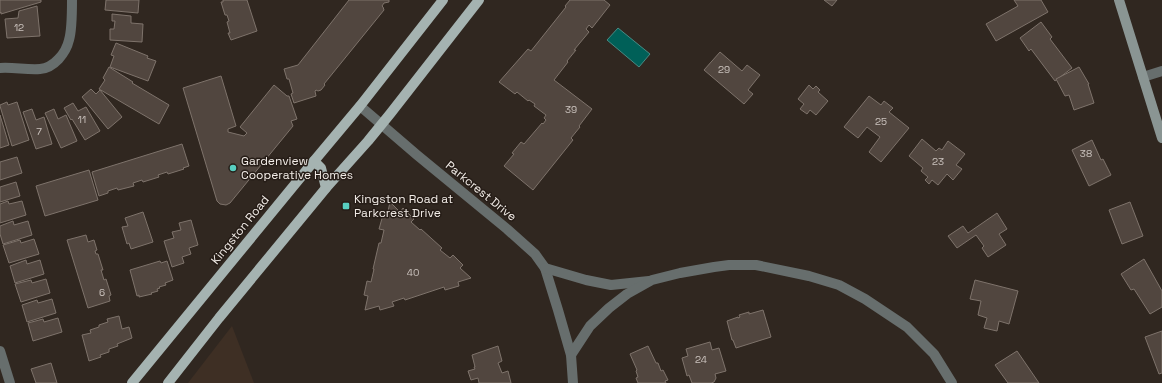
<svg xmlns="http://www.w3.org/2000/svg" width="1162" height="383" font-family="'Space Grotesk',sans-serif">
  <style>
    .built { fill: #3e2f24 }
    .water { fill: #006058; stroke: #498a83 }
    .building { fill: #51463f; stroke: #7e736b }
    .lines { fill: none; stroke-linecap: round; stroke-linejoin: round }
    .street { stroke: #676e6d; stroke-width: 10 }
    .secondary { stroke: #8a9593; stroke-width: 10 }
    .primary { stroke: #a5b3b1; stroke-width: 10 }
    .poi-dot { fill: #58cec0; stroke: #261d17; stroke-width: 1.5 }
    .labels { text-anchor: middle; stroke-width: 3; stroke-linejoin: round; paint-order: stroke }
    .number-label { font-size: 10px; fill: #cac2bd }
    .poi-label { font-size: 12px; fill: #f2ece7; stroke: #261d17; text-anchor: start }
    .street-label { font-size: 12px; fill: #f2ece7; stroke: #261d17 }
  </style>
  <rect width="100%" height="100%" fill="#302720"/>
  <!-- built -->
  <polygon class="built" points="232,326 254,383 188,383"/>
  <!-- water -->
  <polygon class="water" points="618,28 650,54 639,67 607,40"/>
  <!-- building -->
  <g class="building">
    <polygon points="0,0 41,0 41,2 1,14 1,12 0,13"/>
    <polygon points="106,0 139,0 138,13 105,10"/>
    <polygon points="223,0 247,0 257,31 231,40 228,33 230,33 227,22 229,21 227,15 225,15 221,2 223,2"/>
    <polygon points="349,0 389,0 389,2 384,3 382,6 383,7 384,10 324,84 325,85 321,90 318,91 316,90 315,91 316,96 294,103 291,94 293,93 289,79 287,79 284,69 298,65"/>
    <polygon points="570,0 604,0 610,5 592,28 589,25 586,29 589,32 574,50 576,50 567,61 568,62 554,80 592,109 579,126 580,127 571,138 573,140 533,190 504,166 514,154 512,153 521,142 524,144 542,123 543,124 546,120 544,118 546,115 534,106 535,104 529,100 528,101 517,92 515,94 499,82 528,49 531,51 566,7 565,6"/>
    <polygon points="824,0 837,0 832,6"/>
    <polygon points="1014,0 1041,0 1048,12 996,41 986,24 1018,6"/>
    <polygon points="37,6 40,36 7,38 5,19 18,18 19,11"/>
    <polygon points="112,14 131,16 131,23 143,24 142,42 110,40 110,29 114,29 115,21 112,21"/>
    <polygon points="1041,22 1052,37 1050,39 1072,68 1055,81 1031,49 1029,51 1020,38"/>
    <polygon points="116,43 148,56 147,58 156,61 148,81 110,67 114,56 111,55"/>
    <polygon points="720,52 742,71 747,65 760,75 748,90 753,94 744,104 704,70"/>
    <polygon points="109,67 133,82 132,83 169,105 159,124 99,89 105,80 103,78"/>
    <polygon points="1079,67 1089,84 1088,84 1094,103 1074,110 1069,95 1065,96 1056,79"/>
    <polygon points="221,76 236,126 228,129 228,132 244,136 247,133 240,127 274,85 287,96 289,96 297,119 291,121 293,126 230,203 226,205 220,204 217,201 183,88"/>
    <polygon points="809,85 813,89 816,86 820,90 818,92 828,101 816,115 810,110 807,114 800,109 804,104 798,99"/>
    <polygon points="91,89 96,94 100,90 122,117 108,129 82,97"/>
    <polygon points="869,96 881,105 884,101 893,108 889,112 909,128 881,162 869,152 880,137 867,127 858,138 844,127"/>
    <polygon points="7,102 8,105 17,102 29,140 12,146 0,106 0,105"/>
    <polygon points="73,103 78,111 86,107 100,131 85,140 72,119 71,120 64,108"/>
    <polygon points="32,109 36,120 44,117 52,144 36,149 23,112"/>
    <polygon points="54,109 58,119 66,115 77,141 61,148 45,113"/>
    <polygon points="0,115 9,145 0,148"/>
    <polygon points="922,139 936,151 939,148 942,150 948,141 965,154 956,165 962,169 953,180 947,174 938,185 932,180 929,184 925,180 928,177 921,171 923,168 909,156"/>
    <polygon points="1092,140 1101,160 1103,159 1111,175 1089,186 1072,150"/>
    <polygon points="182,144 189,166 183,168 184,169 168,174 167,172 158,175 159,177 143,182 142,180 133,183 134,186 118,190 117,188 108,191 108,193 99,196 92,172"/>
    <polygon points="17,157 22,173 0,180 0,162"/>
    <polygon points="89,170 98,200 45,216 36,186"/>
    <polygon points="16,182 20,196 0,202 0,187"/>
    <polygon points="8,201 9,204 22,201 26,215 0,223 0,204"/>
    <polygon points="390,202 400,212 403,208 414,219 411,222 420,230 421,229 442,248 440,250 450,258 453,255 463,265 460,268 471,278 458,282 459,286 445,290 444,287 405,300 404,298 392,302 394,306 380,310 379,306 365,310 368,296 364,295 367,281 371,282 374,269 373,269 379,243 381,243 384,230 379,229 383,215 387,216"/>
    <polygon points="1130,202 1143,236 1122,244 1109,210"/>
    <polygon points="143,212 153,242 131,249 129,243 127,244 122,227 128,226 125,218"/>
    <polygon points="997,213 1007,229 999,234 1006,245 988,257 982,248 984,246 976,235 957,248 948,236 963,226 968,233"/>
    <polygon points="191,220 198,245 189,248 191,254 182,257 184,263 172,267 164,241 174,238 172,232 181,230 179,223"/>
    <polygon points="13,221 14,225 28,221 32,235 3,244 0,234 0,226"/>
    <polygon points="86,235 88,242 94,240 97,250 95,251 96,254 98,254 103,270 101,270 104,280 106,279 111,295 109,296 110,301 88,308 67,240"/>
    <polygon points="34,239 39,254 9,263 3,245 20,240 21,243"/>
    <polygon points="1144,259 1162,291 1162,307 1150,314 1134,289 1131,290 1121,274"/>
    <polygon points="26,260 27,264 40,260 44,274 15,283 10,266"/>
    <polygon points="160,261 161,263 167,261 173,280 165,283 166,285 159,287 160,288 157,289 158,291 151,293 152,294 139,297 139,295 137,296 130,270"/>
    <polygon points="46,279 50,293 21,302 15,284 31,280 32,283"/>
    <polygon points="975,280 1018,291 1009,324 999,321 997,331 984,328 987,318 978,315 981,301 970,299"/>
    <polygon points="52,299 56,313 27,322 22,305 37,300 38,303"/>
    <polygon points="763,310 771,337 736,348 733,340 732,340 727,321 738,317 738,318 740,317 739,315 749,312 749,314"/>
    <polygon points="119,316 122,329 129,327 132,338 117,344 118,346 109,349 109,352 100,355 101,357 89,361 82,335 91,333 90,330 99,327 99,325 108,322 107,319"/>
    <polygon points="58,318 62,332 33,341 28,323 43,319 44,322"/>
    <polygon points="1162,331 1162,373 1159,374 1145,337"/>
    <polygon points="710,342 712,350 719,348 726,371 715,374 716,378 714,382 711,383 692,383 689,375 687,376 682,358 688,356 686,349"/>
    <polygon points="498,346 502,361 498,363 502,373 508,371 511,383 479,383 478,378 471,380 468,371 475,369 474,367 475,367 472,355"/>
    <polygon points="648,346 656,363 658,363 661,371 663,370 668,380 665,381 666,383 638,383 636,378 638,377 636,371 637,370 630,354"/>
    <polygon points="1017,351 1039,383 1008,383 995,365"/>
    <polygon points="51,363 57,383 36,383 31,369"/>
  </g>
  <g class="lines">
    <!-- street -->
    <g class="street">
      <path d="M0,68C13,67 27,70 40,69C54,68 66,53 69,40C72,30 72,12 72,0"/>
      <polyline points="1143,77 1162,71"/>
      <polyline points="360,106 417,155 507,229 535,254 545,268 558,310 571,355 573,383"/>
      <polyline points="545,268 586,280 611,285 649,281"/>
      <polyline points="0,351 10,383"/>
      <polyline points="571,355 590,326 609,308 627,294 652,280 680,273 714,267 729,265 756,265 809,276 839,285 865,299 907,327 934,354 952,383"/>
    </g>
    <!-- secondary -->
    <polyline class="secondary" points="1119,0 1162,138"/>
    <!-- primary -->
    <g class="primary">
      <polyline points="314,161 321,168 326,188"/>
      <polyline points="132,383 314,161 360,106 443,0"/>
      <polyline points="168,383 219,318 326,188 368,141 390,114 479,0"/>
    </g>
  </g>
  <!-- markers -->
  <g class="poi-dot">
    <circle cx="233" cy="168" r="4"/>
    <rect x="342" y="202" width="8" height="8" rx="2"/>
  </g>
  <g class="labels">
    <!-- number labels -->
    <g class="number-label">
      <text x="19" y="31">12</text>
      <text x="724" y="73">29</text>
      <text x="571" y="113">39</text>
      <text x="82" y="123">11</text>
      <text x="881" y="125">25</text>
      <text x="39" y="135">7</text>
      <text x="1086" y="157">38</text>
      <text x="938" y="165">23</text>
      <text x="413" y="276">40</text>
      <text x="102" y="296">6</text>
      <text x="701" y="363">24</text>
    </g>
    <!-- poi labels -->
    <g class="poi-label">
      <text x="241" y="165">Gardenview<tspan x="241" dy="14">Cooperative Homes</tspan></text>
      <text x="354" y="203">Kingston Road at<tspan x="354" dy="14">Parkcrest Drive</tspan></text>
    </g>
    <!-- street labels -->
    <g class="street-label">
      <text transform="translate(481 191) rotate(39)" y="4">Parkcrest Drive</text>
      <text transform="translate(240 230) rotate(-51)" y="4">Kingston Road</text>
    </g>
  </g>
</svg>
